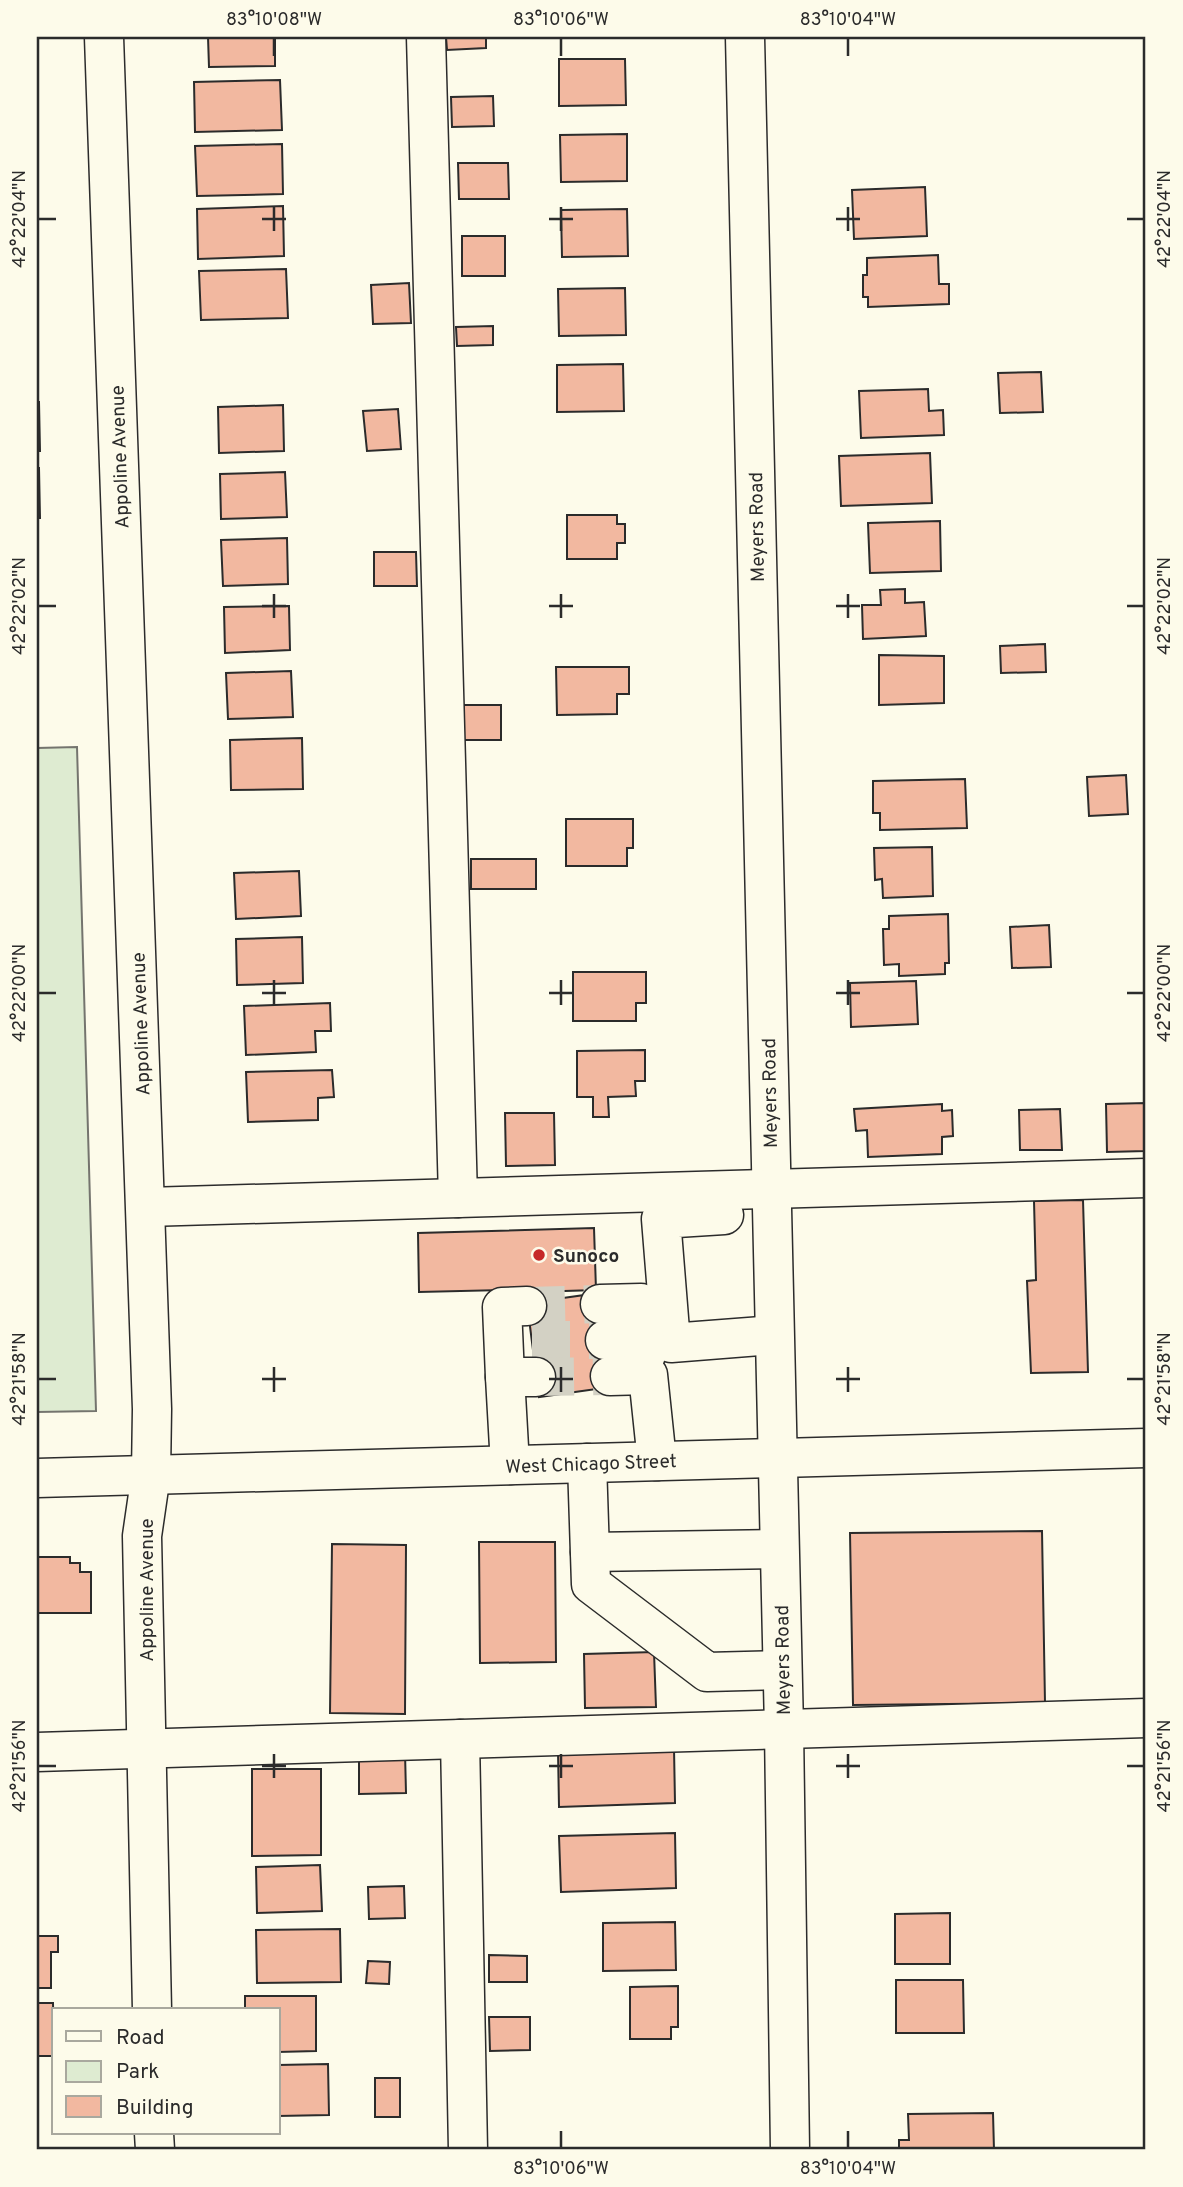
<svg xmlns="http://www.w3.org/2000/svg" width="1183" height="2187" font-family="Overpass,sans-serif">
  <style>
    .green { fill: #deebd1; stroke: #74746e; stroke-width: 2 }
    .building { fill: #f2b8a0; stroke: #2b2b2b; stroke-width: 2 }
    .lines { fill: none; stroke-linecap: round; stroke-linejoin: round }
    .minor-tunnel { stroke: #d3d1c4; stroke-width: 38; stroke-dasharray: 38 19; stroke-linecap: butt }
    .minor-casing { stroke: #2b2b2b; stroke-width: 41 }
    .minor { stroke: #fdfbea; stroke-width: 38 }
    .ticks { fill: none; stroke: #2b2b2b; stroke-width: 2.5 }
    .poi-dot { fill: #c62828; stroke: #fdfbea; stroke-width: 2.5 }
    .labels { text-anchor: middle; stroke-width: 5; stroke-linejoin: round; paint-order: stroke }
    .street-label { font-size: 19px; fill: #2b2b2b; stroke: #fdfbea }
    .poi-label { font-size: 19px; font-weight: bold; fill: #2b2b2b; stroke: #fdfbea; text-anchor: start }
    .neatline { fill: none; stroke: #2b2b2b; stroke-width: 2.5 }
    .ticks-label { font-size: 18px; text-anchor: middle; fill: #2b2b2b }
  </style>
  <rect width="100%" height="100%" fill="#fdfbea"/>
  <!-- green -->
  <polygon class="green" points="77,747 96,1411 37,1412 37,748"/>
  <!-- building -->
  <g class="building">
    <polygon points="208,37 275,37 275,66 209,67"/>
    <polygon points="446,37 486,37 486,48 447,50"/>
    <polygon points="559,59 625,59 626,105 559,106"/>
    <polygon points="280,80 282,130 195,132 194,82"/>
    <polygon points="493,96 494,126 452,127 451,97"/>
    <polygon points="627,134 627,181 561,182 560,135"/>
    <polygon points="282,144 283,194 197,196 195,146"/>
    <polygon points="458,163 508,163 509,199 459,199"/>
    <polygon points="925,187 927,236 854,239 852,190"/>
    <polygon points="283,206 284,256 198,259 197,209"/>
    <polygon points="627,209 628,256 562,257 561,210"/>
    <rect x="462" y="236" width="43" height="40"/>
    <polygon points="938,255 939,284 949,284 949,304 868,307 868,297 863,297 863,275 867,275 867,258"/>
    <polygon points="286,269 288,318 201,320 199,271"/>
    <polygon points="409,283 411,323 373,324 371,285"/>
    <polygon points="625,288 626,335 559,336 558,289"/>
    <polygon points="493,326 493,345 457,346 456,327"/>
    <polygon points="623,364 624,411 557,412 557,365"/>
    <polygon points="1041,372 1043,412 1000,413 998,373"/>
    <polygon points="928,389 929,411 943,410 944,435 861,438 859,391"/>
    <polygon points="37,402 39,402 40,451 37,451"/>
    <polygon points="283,405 284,451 219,453 218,407"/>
    <polygon points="398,409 401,449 367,451 363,411"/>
    <polygon points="930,453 932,503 841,506 839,456"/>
    <polygon points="37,468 39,468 40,518 37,518"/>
    <polygon points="285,472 287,517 221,519 220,474"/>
    <polygon points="567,515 617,515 617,524 625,524 625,543 617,543 617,559 567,559"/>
    <polygon points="940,521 941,571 870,573 868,523"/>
    <polygon points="287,538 288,584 223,586 221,540"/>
    <polygon points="374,552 416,552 417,586 374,586"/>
    <polygon points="905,589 905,603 924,602 926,636 863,639 862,605 881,605 880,590"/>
    <polygon points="289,606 290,650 225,653 224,607"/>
    <polygon points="1045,644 1046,672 1001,673 1000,646"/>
    <polygon points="879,655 944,656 944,703 879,705"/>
    <polygon points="556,667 629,667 629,694 617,694 617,714 557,715"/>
    <polygon points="291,671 293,717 228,719 226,673"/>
    <rect x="463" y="705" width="38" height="35"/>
    <polygon points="302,738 303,789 231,790 230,740"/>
    <polygon points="1126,775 1128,814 1089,816 1087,777"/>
    <polygon points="965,779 967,828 880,830 880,813 873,813 873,781"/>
    <polygon points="566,819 633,819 633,848 627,848 627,866 566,866"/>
    <polygon points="932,847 933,896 883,898 882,879 875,880 874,848"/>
    <rect x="471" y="859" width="65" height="30"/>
    <polygon points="299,871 301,916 236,919 234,873"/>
    <polygon points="948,914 949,963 945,963 945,974 899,976 899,964 884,965 883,929 889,929 889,916"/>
    <polygon points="1049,925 1051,967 1012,968 1010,927"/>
    <polygon points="302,937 303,983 237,985 236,939"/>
    <polygon points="573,972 646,972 646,1003 636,1003 636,1021 573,1021"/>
    <polygon points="916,981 918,1024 851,1027 850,983"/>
    <polygon points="330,1003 331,1031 315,1031 316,1052 246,1055 244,1006"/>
    <polygon points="645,1050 645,1081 635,1081 636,1096 608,1097 609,1117 593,1117 593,1097 577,1097 577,1051"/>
    <polygon points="332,1070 334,1097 318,1098 318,1120 248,1122 246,1072"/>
    <polygon points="1146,1103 1146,1151 1107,1152 1106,1104"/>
    <polygon points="942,1104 942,1111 952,1110 953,1136 942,1137 942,1154 868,1157 867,1130 856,1131 854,1109"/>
    <polygon points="1060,1109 1062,1150 1020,1150 1019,1110"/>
    <polygon points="505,1113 554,1113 555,1165 506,1166"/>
    <polygon points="1083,1200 1088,1372 1031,1373 1027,1281 1036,1280 1034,1201"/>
    <polygon points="594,1228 596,1290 503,1293 503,1290 419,1292 418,1233"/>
    <polygon points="599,1293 611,1387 539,1397 527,1303"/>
    <polygon points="1042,1531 1045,1703 853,1705 850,1533"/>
    <polygon points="479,1542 555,1542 556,1662 480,1663"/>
    <polygon points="332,1544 406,1545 405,1714 330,1713"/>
    <polygon points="38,1557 70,1557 70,1563 80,1563 80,1572 91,1572 91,1613 38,1613"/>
    <polygon points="654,1652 656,1707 585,1708 584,1654"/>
    <polygon points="674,1748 675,1803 559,1807 558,1751"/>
    <polygon points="405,1752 406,1793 359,1794 359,1753"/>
    <polygon points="252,1769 321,1769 321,1855 252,1856"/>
    <polygon points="675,1833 676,1888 561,1892 559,1836"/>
    <polygon points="320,1865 322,1911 257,1913 256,1867"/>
    <polygon points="404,1886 405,1918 369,1919 368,1887"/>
    <polygon points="950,1913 950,1964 895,1964 895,1914"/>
    <polygon points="675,1922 676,1970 603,1971 603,1923"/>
    <polygon points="340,1929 341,1982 257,1983 256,1930"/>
    <polygon points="37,1936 58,1936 58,1952 51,1952 51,1988 37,1988"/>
    <polygon points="489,1955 527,1956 527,1982 489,1982"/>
    <polygon points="368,1961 390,1962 389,1984 366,1983"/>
    <polygon points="896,1980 963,1980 964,2033 896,2033"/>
    <polygon points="678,1986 678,2027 671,2027 671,2039 630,2039 630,1987"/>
    <polygon points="245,1996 316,1996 316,2051 278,2052 278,2010 245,2010"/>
    <polygon points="37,2003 53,2003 54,2056 37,2056"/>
    <polygon points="489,2017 530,2017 530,2050 490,2051"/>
    <polygon points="328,2064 329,2115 278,2116 278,2065"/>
    <rect x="375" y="2078" width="25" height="39"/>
    <polygon points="993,2113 994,2150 899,2150 899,2140 909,2140 908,2114"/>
  </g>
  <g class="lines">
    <!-- minor-tunnel -->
    <g class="minor-tunnel">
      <polyline points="527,1306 600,1304"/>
      <polyline points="532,1340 605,1340"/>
      <polyline points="536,1377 610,1376"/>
    </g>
    <!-- minor casing -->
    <g class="minor-casing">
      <g id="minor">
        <polyline points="104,37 152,1409 151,1474 142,1536 152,2010"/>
        <polyline points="426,37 458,1198"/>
        <polyline points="745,37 784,1728 790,2150"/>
        <polyline points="147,1207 1146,1178"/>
        <polyline points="724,1215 661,1219 671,1343 774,1335"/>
        <polyline points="600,1304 641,1303 646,1355"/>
        <polyline points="605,1340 644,1338"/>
        <polyline points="610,1376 648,1375 657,1461"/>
        <polyline points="505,1377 502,1307 527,1306"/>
        <polyline points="587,1463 591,1584 707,1672 782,1670"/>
        <polyline points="510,1465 505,1377 536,1377"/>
        <polyline points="37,1478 1146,1448"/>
        <polyline points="590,1552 779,1549"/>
        <polyline points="460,1739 468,2150"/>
        <polyline points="37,1752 1146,1718"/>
        <polyline points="154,2133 155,2150"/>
      </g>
    </g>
    <!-- minor -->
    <use href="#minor" class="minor"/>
  </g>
  <!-- ticks -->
  <path class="ticks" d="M274,38V56M561,38V56M848,38V56M274,207V231M561,207V231M848,207V231M38,219H56M262,219H286M549,219H573M836,219H860M1127,219H1144M274,594V618M561,594V618M848,594V618M38,606H56M262,606H286M549,606H573M836,606H860M1127,606H1144M274,980V1005M561,980V1005M848,980V1005M38,993H56M262,993H286M549,993H573M836,993H860M1127,993H1144M274,1367V1392M561,1367V1392M848,1367V1392M38,1379H56M262,1379H286M549,1379H573M836,1379H860M1127,1379H1144M274,1754V1778M561,1754V1778M848,1754V1778M38,1766H56M262,1766H286M549,1766H573M836,1766H860M1127,1766H1144M561,2131V2148M848,2131V2148"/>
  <!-- markers -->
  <circle class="poi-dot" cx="539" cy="1255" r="7"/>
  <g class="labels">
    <!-- street labels -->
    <g class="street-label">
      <text transform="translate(119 457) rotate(-92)" y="7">Appoline Avenue</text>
      <text transform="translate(756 527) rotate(-91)" y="7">Meyers Road</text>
      <text transform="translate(140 1024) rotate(-92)" y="7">Appoline Avenue</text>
      <text transform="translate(769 1093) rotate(-91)" y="7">Meyers Road</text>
      <text transform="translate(591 1463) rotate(-2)" y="7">West Chicago Street</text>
      <text transform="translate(146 1590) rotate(-90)" y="7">Appoline Avenue</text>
      <text transform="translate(782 1660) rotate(-91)" y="7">Meyers Road</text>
    </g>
    <!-- poi labels -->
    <g class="poi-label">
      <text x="553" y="1262">Sunoco</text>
    </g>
  </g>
  <!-- border -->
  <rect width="1183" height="2187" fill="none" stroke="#fdfbea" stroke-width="77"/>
  <!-- legend -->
  <rect x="52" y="2008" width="228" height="126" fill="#fdfbea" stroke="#a9a89e" stroke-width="2"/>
  <rect x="66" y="2031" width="35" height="10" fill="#fdfbea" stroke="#a9a89e" stroke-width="2"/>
  <text x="116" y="2044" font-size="21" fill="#2b2b2b">Road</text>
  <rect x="66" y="2061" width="35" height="21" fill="#deebd1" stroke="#a9a89e" stroke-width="2"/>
  <text x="116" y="2078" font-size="21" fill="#2b2b2b">Park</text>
  <rect x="66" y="2096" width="35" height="21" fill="#f2b8a0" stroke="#a9a89e" stroke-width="2"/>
  <text x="116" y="2114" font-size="21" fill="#2b2b2b">Building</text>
  <rect x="38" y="38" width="1106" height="2110" class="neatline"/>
  <g class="ticks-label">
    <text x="274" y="25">83°10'08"W</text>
    <text x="561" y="25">83°10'06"W</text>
    <text x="848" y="25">83°10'04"W</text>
    <text transform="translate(19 219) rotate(-90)" y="6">42°22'04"N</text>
    <text transform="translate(1164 219) rotate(-90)" y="6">42°22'04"N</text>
    <text transform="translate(19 606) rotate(-90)" y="6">42°22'02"N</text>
    <text transform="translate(1164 606) rotate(-90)" y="6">42°22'02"N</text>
    <text transform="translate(19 993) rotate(-90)" y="6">42°22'00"N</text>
    <text transform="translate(1164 993) rotate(-90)" y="6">42°22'00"N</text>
    <text transform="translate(19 1379) rotate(-90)" y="6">42°21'58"N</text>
    <text transform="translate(1164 1379) rotate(-90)" y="6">42°21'58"N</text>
    <text transform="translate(19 1766) rotate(-90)" y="6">42°21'56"N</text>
    <text transform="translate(1164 1766) rotate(-90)" y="6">42°21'56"N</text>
    <text x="561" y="2174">83°10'06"W</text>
    <text x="848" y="2174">83°10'04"W</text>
  </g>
</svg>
